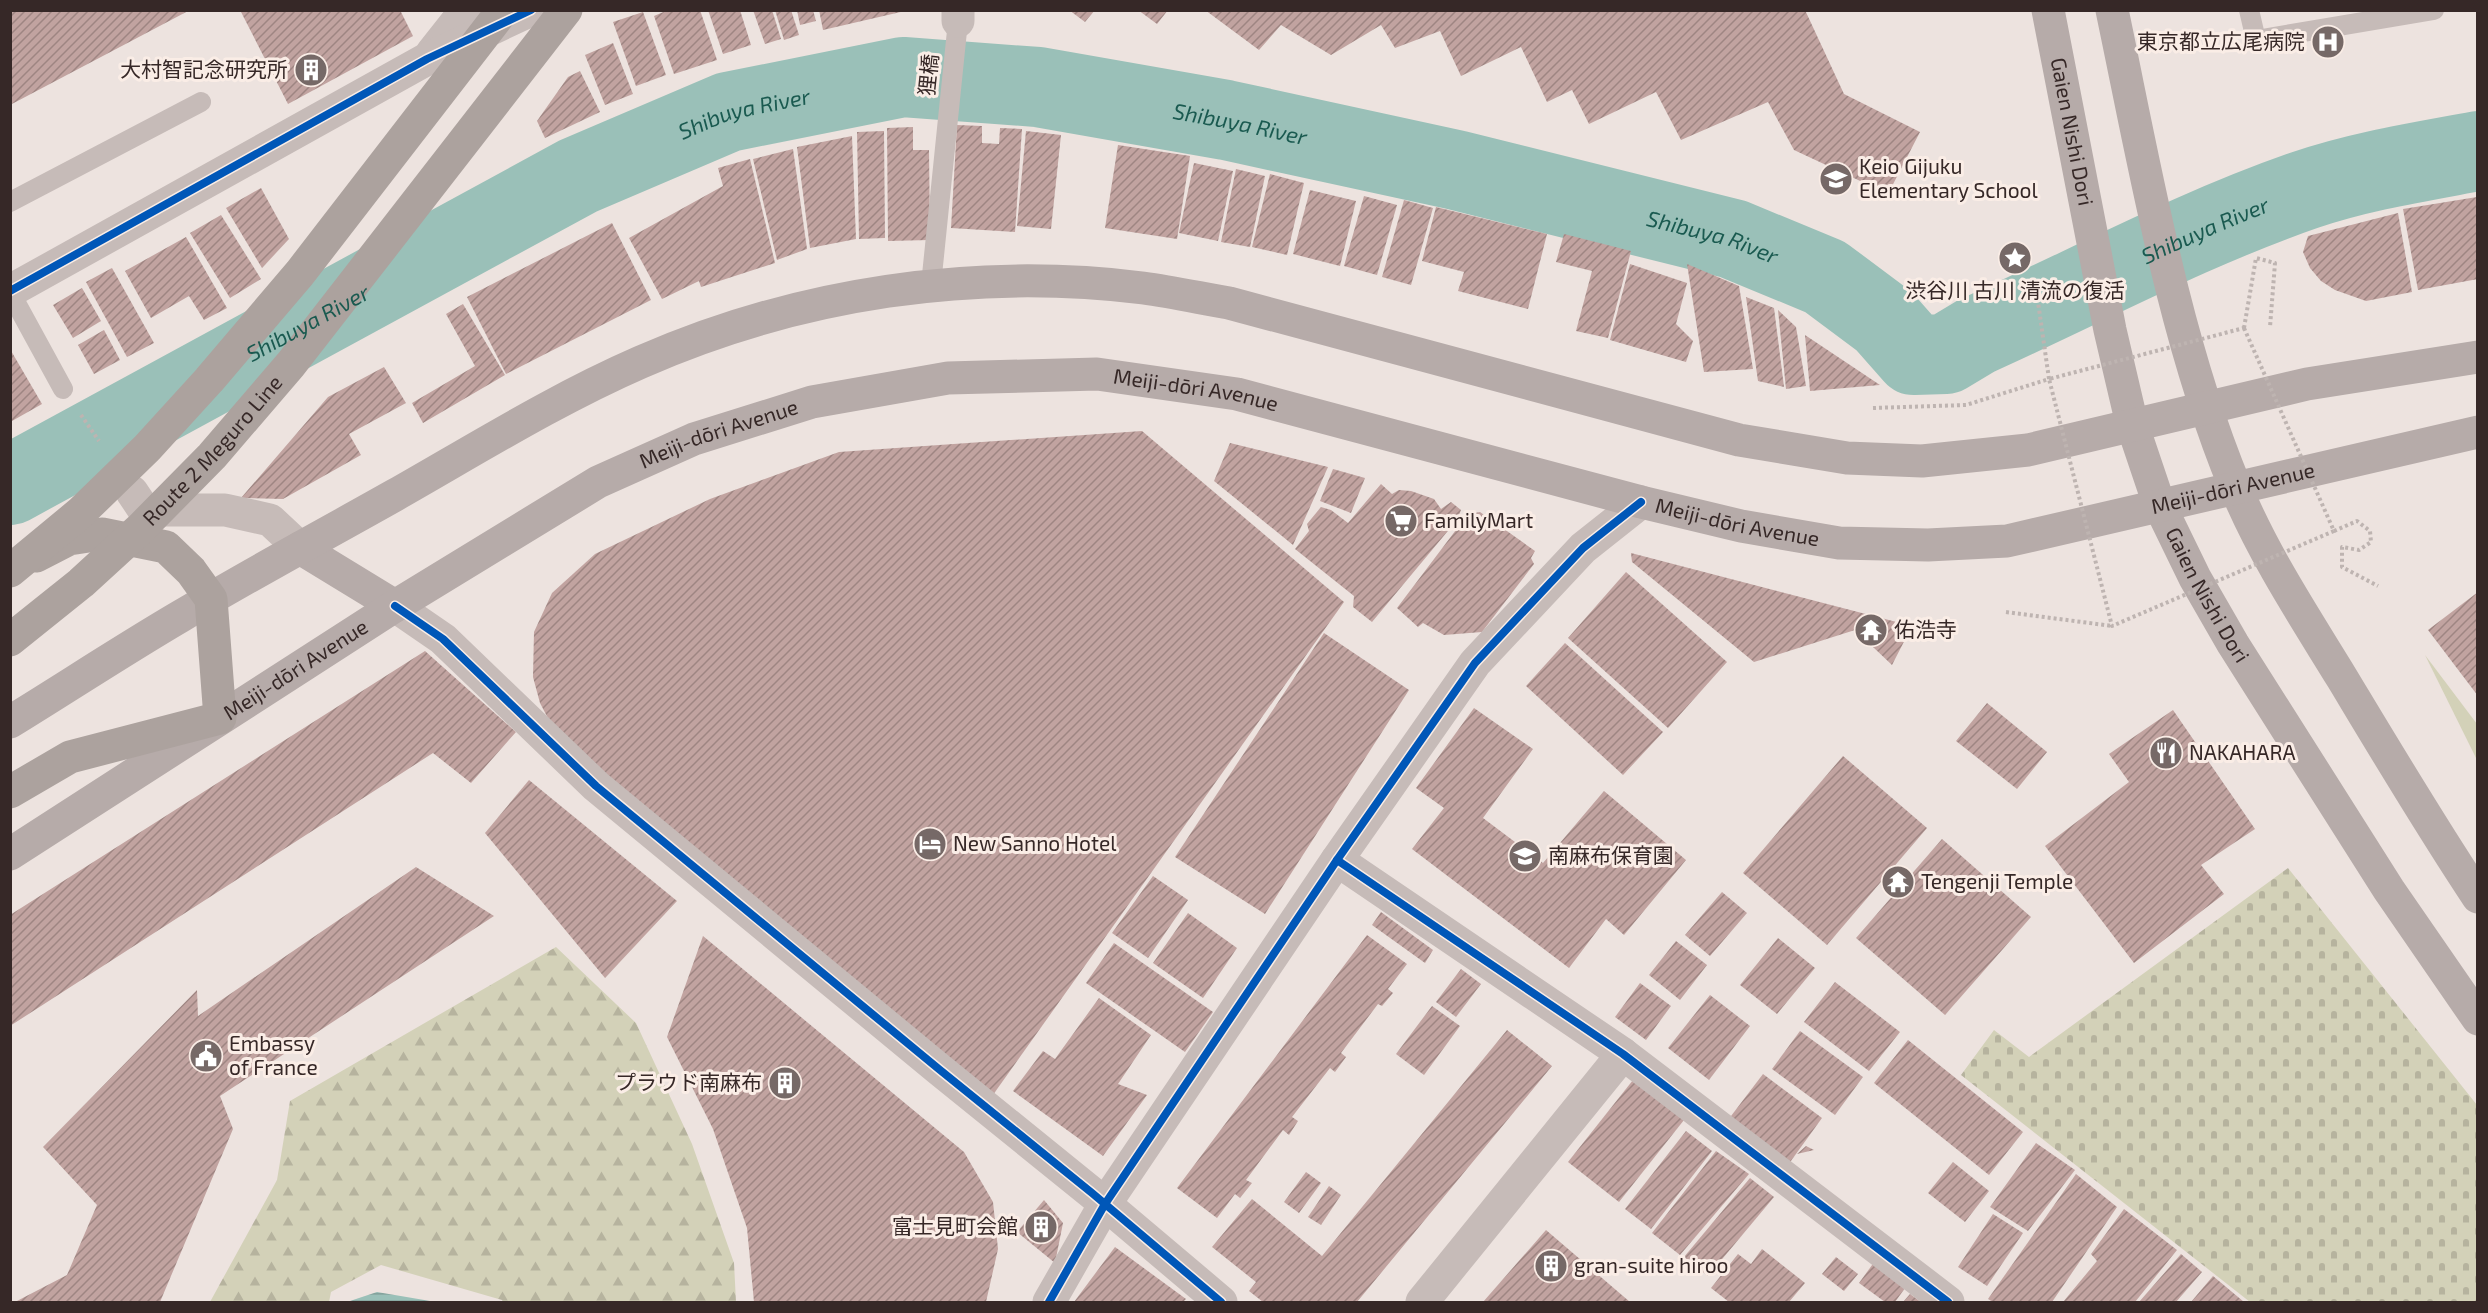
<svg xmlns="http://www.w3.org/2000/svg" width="2488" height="1313" font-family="'Exo 2','Noto Sans JP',sans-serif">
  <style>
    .forest { fill: url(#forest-firs) }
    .cemetery { fill: url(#cemetery-stones) }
    .park { fill: #d3d1b8 }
    .water { fill: url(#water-rules) }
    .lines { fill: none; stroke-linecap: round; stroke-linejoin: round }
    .river { stroke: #9ac0b8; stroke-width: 80 }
    .building { fill: url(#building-hatch) }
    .path { stroke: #beb4b1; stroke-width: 4; stroke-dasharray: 3 3; stroke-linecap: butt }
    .lane { stroke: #c6bbb8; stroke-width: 20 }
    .street { stroke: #c6bbb8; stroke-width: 33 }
    .secondary { stroke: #b6aba9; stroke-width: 33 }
    .highway { stroke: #aca29e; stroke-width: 33 }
    .path-bridge { stroke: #beb4b1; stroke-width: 4; stroke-dasharray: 3 3; stroke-linecap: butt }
    .highway-bridge { stroke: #aca29e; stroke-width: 33 }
    .cycleway-casing { stroke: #faede6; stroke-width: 11 }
    .cycleway { stroke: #0057b8; stroke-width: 8 }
    .labels { text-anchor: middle; stroke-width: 6; stroke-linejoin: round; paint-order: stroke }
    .poi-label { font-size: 21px; fill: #362827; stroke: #faede6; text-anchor: start }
    .street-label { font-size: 21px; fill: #362827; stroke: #faede6 }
    .water-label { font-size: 22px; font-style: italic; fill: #1a5a50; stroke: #faede6 }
  </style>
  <defs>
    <pattern id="forest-firs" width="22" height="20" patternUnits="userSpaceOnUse" patternTransform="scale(1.5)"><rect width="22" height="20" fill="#d3d1b8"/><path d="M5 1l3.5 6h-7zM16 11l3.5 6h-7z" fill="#b6b39e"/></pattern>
    <pattern id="cemetery-stones" width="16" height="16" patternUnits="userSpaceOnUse" patternTransform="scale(1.5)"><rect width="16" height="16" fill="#d3d1b8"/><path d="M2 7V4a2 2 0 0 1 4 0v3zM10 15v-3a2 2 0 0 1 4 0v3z" fill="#b6b39e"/></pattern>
    <pattern id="water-rules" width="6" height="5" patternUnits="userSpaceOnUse" patternTransform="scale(1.5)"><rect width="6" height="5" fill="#9ac0b8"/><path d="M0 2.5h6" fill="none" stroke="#7e9c96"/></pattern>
    <pattern id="building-hatch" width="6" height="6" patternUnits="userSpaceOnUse" patternTransform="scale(1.5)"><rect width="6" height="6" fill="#c1a3a0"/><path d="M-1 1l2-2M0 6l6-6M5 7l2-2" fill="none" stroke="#9e8582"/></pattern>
  </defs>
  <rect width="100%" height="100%" fill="#ede3df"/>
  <!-- forest -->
  <polygon class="forest" points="556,947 636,1023 692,1144 734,1263 736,1302 503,1302 502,1300 381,1265 331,1292 329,1302 210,1302 277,1180 290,1101"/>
  <!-- cemetery -->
  <polygon class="cemetery" points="2288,868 2477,1105 2477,1301 2250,1302 1961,1075 1994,1030 2029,1057"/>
  <!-- park -->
  <polygon class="park" points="2425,655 2477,724 2477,760"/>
  <!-- water -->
  <polygon class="water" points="377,1292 436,1302 347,1302"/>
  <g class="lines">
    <!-- river -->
    <path class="river" id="s1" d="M10,485L578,176L728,112L903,77L1038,87L1226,120L1456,170L1733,239L1825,277L1884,321L1914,355L1946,354L1976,336C2085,287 2192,229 2305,190C2361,171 2419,162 2478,151"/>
  </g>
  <!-- building -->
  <g class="building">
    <polygon points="10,10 190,10 10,105"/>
    <polygon points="240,10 400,10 413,36 288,104"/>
    <polygon points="668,10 700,10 717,60 674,74 654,16"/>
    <polygon points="708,10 740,10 751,45 723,54"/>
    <polygon points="753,10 772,10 781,39 765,44"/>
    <polygon points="775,10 791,10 799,35 784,40"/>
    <polygon points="797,10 813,10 816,21 800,25"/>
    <polygon points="819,10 905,10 905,11 823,30"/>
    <polygon points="1069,10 1095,10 1085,22"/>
    <polygon points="1138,10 1168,10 1157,24"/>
    <polygon points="1205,10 1805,10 1844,94 1920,132 1888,194 1794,150 1768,102 1681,140 1656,92 1589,124 1572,90 1547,102 1521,47 1461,76 1440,31 1395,48 1381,25 1331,55 1281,25 1259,50"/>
    <polygon points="643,12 666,75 636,86 613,22"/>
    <polygon points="613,43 633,94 605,105 585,55"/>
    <polygon points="580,71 600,112 545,138 537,121 568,77"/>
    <polygon points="957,125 982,126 982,143 999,144 1000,128 1022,129 1015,232 951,228"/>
    <polygon points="913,127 913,150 929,150 930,240 888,241 887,128"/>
    <polygon points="884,131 885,238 859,239 857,132"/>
    <polygon points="1026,131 1061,135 1051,229 1017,226"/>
    <polygon points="852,136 856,239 810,248 797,147"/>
    <polygon points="1118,145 1190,156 1177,239 1105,228"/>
    <polygon points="793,149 807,249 777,260 753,159"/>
    <polygon points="750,159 775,263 701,287 699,281 662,299 629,238 723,186 718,168"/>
    <polygon points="1194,163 1233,171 1218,241 1179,233"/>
    <polygon points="1236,169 1265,176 1250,247 1221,242"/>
    <polygon points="1270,174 1304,183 1287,255 1252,247"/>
    <polygon points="261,188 289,239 262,268 226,208"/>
    <polygon points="1310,190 1356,201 1340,266 1293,254"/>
    <polygon points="1364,196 1397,205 1377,275 1344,266"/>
    <polygon points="2477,197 2478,279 2418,290 2403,209"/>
    <polygon points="1404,200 1433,208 1411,285 1382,277"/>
    <polygon points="1436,207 1547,234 1528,309 1458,291 1464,272 1422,261"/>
    <polygon points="2398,213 2412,292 2366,301 2335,290 2321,281 2310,268 2303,252 2308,236"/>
    <polygon points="221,215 261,279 230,298 190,233"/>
    <polygon points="612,223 651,300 506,374 467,297"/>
    <polygon points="1564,234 1631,251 1608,338 1576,331 1592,271 1556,262"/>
    <polygon points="186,237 227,308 204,320 189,296 151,318 125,271"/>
    <polygon points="1630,264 1687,283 1676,324 1693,341 1686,362 1610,340"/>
    <polygon points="1687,264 1739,286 1753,369 1704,372"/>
    <polygon points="112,268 154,343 127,357 86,282"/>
    <polygon points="82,288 101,321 73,338 53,305"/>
    <polygon points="1746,297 1774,308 1784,387 1758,381"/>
    <polygon points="463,304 505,375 423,423 412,403 475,366 446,314"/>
    <polygon points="1778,310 1796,327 1806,386 1786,389"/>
    <polygon points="104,330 120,360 94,374 78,345"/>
    <polygon points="1805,335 1880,385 1810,391"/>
    <polygon points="10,349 42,404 12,421 10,418"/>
    <polygon points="384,367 406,403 349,434 361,455 283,499 241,498 328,397"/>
    <polygon points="1142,431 1344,602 990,1099 568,745 552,726 540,703 533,677 534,632 552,593 595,554 710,499 839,452"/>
    <polygon points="1230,443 1328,467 1293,545 1214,481"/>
    <polygon points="1333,469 1365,478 1351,513 1320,501"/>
    <polygon points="1381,484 1392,494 1399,490 1411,491 1434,499 1441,509 1451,502 1461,510 1457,520 1372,622 1353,607 1354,596 1295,549 1309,531 1307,524 1321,507 1331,510 1348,523"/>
    <polygon points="1480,512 1535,551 1531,558 1534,564 1482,632 1444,635 1423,623 1418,627 1397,608 1468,514"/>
    <polygon points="1631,553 1912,626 1892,665 1855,630 1754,662 1632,562"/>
    <polygon points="1626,572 1727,662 1668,728 1568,638"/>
    <polygon points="2478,592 2478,696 2428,630"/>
    <polygon points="1324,633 1409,690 1265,914 1175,857"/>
    <polygon points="1565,643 1663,732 1623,775 1526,686"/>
    <polygon points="425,651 516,732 471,783 433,753 10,1026 10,915"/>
    <polygon points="1987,703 2047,752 2017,789 1956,741"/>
    <polygon points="1474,708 1533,749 1483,818 1543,863 1604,791 1686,860 1624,935 1606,919 1569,968 1412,849 1444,808 1416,788"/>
    <polygon points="2173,710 2255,829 2201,865 2224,894 2134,963 2045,846 2129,782 2109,754"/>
    <polygon points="1843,756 1927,828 1827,945 1743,873"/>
    <polygon points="529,780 677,901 605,978 485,833"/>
    <polygon points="1942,839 2031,917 1945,1015 1856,938"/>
    <polygon points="416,867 494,916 220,1096 233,1129 160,1302 15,1302 67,1275 97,1205 43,1147 197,990 198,1016"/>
    <polygon points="1153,876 1188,900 1148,958 1112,933"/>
    <polygon points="1722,892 1747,913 1710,956 1685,935"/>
    <polygon points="1381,912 1433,950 1425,963 1372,925"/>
    <polygon points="1188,913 1237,948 1203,998 1153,963"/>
    <polygon points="1367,935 1407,964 1388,989 1393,993 1382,1006 1378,1004 1341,1053 1346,1057 1335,1072 1330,1068 1292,1117 1298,1121 1289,1135 1283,1130 1246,1180 1252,1183 1240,1198 1235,1194 1217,1218 1177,1188"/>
    <polygon points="703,936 964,1152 993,1202 998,1249 986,1302 754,1302 747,1228 713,1129 667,1037"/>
    <polygon points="1778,938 1815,968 1777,1014 1740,985"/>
    <polygon points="1676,941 1707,965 1680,1000 1649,975"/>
    <polygon points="1114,943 1213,1012 1185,1052 1086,983"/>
    <polygon points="1461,969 1481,984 1456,1017 1436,1002"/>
    <polygon points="1835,982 1900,1032 1869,1071 1804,1022"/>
    <polygon points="1640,983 1671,1006 1646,1040 1615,1017"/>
    <polygon points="1710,995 1750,1026 1709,1080 1668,1048"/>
    <polygon points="1099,998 1151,1035 1118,1084 1147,1095 1103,1156 1013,1091 1043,1051 1055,1059"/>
    <polygon points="1432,1006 1460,1026 1424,1075 1396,1054"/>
    <polygon points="1507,1030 1552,1066 1357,1302 1263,1302 1249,1291 1256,1282 1212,1247 1252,1199 1322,1256"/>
    <polygon points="1800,1031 1863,1077 1835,1115 1772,1069"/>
    <polygon points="1908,1040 2023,1132 1989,1175 1874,1083"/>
    <polygon points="1763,1074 1822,1118 1788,1165 1728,1120"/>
    <polygon points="1633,1080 1684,1120 1619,1202 1568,1162"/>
    <polygon points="1686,1131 1712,1151 1651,1229 1625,1209"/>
    <polygon points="2036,1143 2075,1170 2028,1231 1990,1207"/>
    <polygon points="1806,1146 1814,1150 1797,1154"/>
    <polygon points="1716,1151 1749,1174 1680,1255 1652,1233"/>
    <polygon points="1953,1162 1989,1191 1965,1222 1928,1193"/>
    <polygon points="1306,1172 1321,1183 1299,1213 1284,1202"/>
    <polygon points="2076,1174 2117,1207 2052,1302 1993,1302 1988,1299"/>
    <polygon points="1750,1178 1774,1197 1708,1276 1684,1257"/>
    <polygon points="1329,1186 1341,1195 1321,1225 1308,1217"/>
    <polygon points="1044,1200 1063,1223 1055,1263 1017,1232"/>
    <polygon points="2124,1209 2177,1250 2135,1302 2063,1302 2097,1261 2091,1254"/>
    <polygon points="1993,1214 2023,1233 1987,1286 1958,1267"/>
    <polygon points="1546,1230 1630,1302 1483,1302"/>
    <polygon points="1115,1247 1186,1299 1183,1302 1074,1302"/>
    <polygon points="1762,1249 1805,1283 1789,1302 1729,1302 1711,1288 1738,1254 1751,1264"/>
    <polygon points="2181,1254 2202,1272 2176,1302 2139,1302"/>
    <polygon points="1836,1257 1858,1274 1844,1291 1822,1274"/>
    <polygon points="1875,1261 1908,1284 1895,1302 1885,1302 1859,1283"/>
    <polygon points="2213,1276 2244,1302 2191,1302"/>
    <polygon points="1910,1294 1921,1302 1903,1302"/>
  </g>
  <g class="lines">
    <!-- path -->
    <g class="path">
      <polyline points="2244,328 2256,258 2275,263 2270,327"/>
      <polyline points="1873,408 1966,405 2049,379 2035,281"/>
      <polyline points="81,415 99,441"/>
      <polyline points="2334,531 2357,521 2370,531 2371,542 2359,550 2342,547 2342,567 2378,586"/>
      <polyline points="2006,612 2112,626"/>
    </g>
    <!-- lane -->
    <g class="lane">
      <polyline points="2249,10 2256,40 2434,10"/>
      <polyline points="10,202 201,102"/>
      <polyline points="931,285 958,21"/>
      <polyline points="10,292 63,389"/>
    </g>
    <!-- street -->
    <g class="street">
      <polyline points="958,10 958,21"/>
      <polyline points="432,53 466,10"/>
      <polyline points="10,291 427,59 531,10"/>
      <polyline points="132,492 144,510 225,510 270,520 300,548"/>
      <polyline points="395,606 443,639 596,786 940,1070 1092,1193 1221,1302"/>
      <polyline points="1337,860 1623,1054 1948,1302"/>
      <polyline points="1049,1302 1105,1204 1337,860 1475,663 1583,548 1641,502"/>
      <polyline points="1422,1302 1623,1054"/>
    </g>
    <!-- secondary -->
    <g class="secondary">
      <path id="s2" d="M2048,10L2110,330L2132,424L2159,504L2195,578L2233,644L2389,890L2478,1019"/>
      <path d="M2112,10C2145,167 2174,339 2235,486C2263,554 2304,616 2342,678C2386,751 2430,825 2478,897"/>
      <polyline points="300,548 395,606"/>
      <path d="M10,722C67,687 123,650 181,616C251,574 324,535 395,495C476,449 556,399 641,362C798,293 974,267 1143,288C1172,292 1200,298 1229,303L1739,440L1847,458L1922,461L2028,450L2307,384L2478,357"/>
      <path id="s3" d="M10,854L395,606L598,482L694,439L812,402L948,378L1097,374L1237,394L1641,502L1741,526L1839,543L1928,545L2007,541L2478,432"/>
    </g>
    <!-- highway -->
    <polyline class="highway" points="10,792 70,757 220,718 211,599 191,571 166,547 102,534 69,539 36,556"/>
    <!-- path-bridge -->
    <polygon class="path-bridge" points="2244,328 2334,531 2112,626 2049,379"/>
    <!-- highway-bridge -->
    <g class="highway-bridge">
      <polyline points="10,571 80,513 147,448 209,380 300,273 503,10"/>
      <path id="s4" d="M10,640L81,583L140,529L212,456L291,364L566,10"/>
    </g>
    <!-- cycleway casing -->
    <g class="cycleway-casing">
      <g id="cycleway">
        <polyline points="10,291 427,59 531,10"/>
        <polyline points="395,606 443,639 596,786 940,1070 1092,1193 1221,1302"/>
        <polyline points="1337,860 1623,1054 1948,1302"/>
        <polyline points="1049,1302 1105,1204 1337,860 1475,663 1583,548 1641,502"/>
      </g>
    </g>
    <!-- cycleway -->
    <use href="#cycleway" class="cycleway"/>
  </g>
  <!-- icons -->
  <defs>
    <g id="hospital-disc" transform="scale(1.725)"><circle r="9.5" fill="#766967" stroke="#faede6"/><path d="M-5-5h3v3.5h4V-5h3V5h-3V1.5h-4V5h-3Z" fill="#fff"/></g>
    <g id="building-disc" transform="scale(1.725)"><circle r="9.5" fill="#766967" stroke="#faede6"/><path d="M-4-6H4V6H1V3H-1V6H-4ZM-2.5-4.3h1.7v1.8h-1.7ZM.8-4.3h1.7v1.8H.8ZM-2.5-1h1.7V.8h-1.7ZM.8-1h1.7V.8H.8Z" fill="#fff"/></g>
    <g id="school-disc" transform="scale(1.725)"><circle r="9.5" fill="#766967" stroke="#faede6"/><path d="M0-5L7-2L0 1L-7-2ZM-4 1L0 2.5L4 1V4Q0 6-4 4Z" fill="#fff"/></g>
    <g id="sight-disc" transform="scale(1.725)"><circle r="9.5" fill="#766967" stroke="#faede6"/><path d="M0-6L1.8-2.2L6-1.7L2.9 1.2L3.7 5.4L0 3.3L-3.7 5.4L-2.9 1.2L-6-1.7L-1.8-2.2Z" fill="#fff"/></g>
    <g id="supermarket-disc" transform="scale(1.725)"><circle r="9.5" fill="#766967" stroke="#faede6"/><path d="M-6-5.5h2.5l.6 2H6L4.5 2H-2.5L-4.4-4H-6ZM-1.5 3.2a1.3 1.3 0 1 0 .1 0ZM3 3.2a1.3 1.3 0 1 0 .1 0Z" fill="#fff"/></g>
    <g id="temple-disc" transform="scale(1.725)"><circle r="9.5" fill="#766967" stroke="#faede6"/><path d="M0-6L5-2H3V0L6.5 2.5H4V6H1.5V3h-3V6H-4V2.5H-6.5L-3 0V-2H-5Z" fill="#fff"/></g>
    <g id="restaurant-disc" transform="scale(1.725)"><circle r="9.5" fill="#766967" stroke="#faede6"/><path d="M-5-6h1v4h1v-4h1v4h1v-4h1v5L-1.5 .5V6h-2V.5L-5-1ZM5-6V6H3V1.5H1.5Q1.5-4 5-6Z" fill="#fff"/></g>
    <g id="hotel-disc" transform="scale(1.725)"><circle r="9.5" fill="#766967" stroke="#faede6"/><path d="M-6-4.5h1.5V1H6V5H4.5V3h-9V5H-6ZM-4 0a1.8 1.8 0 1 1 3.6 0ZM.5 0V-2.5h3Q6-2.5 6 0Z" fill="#fff"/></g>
    <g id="civic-disc" transform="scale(1.725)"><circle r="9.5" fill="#766967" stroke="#faede6"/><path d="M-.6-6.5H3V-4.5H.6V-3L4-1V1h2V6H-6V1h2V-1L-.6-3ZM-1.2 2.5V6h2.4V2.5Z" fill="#fff"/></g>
  </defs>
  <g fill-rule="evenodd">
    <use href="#hospital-disc" x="2328" y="42"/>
    <use href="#building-disc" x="311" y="70"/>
    <use href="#school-disc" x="1836" y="179"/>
    <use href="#sight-disc" x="2015" y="258"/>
    <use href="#supermarket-disc" x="1401" y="521"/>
    <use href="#temple-disc" x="1871" y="630"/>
    <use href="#restaurant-disc" x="2166" y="753"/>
    <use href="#hotel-disc" x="930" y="844"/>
    <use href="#school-disc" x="1525" y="856"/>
    <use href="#temple-disc" x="1898" y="882"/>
    <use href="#civic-disc" x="206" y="1056"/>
    <use href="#building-disc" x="785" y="1083"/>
    <use href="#building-disc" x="1041" y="1227"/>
    <use href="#building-disc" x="1551" y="1266"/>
  </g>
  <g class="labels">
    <!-- poi labels -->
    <g class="poi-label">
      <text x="2305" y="49" text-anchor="end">東京都立広尾病院</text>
      <text x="288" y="77" text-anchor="end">大村智記念研究所</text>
      <text x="1859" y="174">Keio Gijuku<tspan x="1859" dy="24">Elementary School</tspan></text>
      <text x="2015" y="298" text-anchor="middle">渋谷川 古川 清流の復活</text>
      <text x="1424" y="528">FamilyMart</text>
      <text x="1894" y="637">佑浩寺</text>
      <text x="2189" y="760">NAKAHARA</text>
      <text x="953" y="851">New Sanno Hotel</text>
      <text x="1548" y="863">南麻布保育園</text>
      <text x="1921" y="889">Tengenji Temple</text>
      <text x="229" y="1051">Embassy<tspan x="229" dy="24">of France</tspan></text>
      <text x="762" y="1090" text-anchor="end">プラウド南麻布</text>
      <text x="1018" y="1234" text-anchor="end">富士見町会館</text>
      <text x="1574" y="1273">gran-suite hiroo</text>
    </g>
    <!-- street labels -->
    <g class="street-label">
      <text transform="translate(929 75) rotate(-84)" y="7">狸橋</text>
      <text dy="7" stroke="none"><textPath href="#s2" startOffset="124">Gaien Nishi Dori</textPath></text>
      <text dy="7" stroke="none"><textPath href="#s3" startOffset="1312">Meiji-dōri Avenue</textPath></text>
      <text dy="7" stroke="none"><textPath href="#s3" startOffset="826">Meiji-dōri Avenue</textPath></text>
      <text dy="7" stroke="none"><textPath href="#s4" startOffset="278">Route 2 Meguro Line</textPath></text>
      <text dy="7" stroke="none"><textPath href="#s3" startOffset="2374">Meiji-dōri Avenue</textPath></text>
      <text dy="7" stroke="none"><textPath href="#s3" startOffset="1870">Meiji-dōri Avenue</textPath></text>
      <text dy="7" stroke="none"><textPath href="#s2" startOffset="610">Gaien Nishi Dori</textPath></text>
      <text dy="7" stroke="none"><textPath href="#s3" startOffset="340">Meiji-dōri Avenue</textPath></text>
    </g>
    <!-- water labels -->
    <g class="water-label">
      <text dy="8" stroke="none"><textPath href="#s1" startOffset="825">Shibuya River</textPath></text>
      <text dy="8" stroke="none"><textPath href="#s1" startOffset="1329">Shibuya River</textPath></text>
      <text dy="8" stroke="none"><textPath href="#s1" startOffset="2373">Shibuya River</textPath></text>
      <text dy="8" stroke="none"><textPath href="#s1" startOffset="1815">Shibuya River</textPath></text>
      <text dy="8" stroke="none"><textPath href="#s1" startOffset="339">Shibuya River</textPath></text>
    </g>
  </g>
  <!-- border -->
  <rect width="2488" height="1313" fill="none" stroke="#362827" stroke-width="24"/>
</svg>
